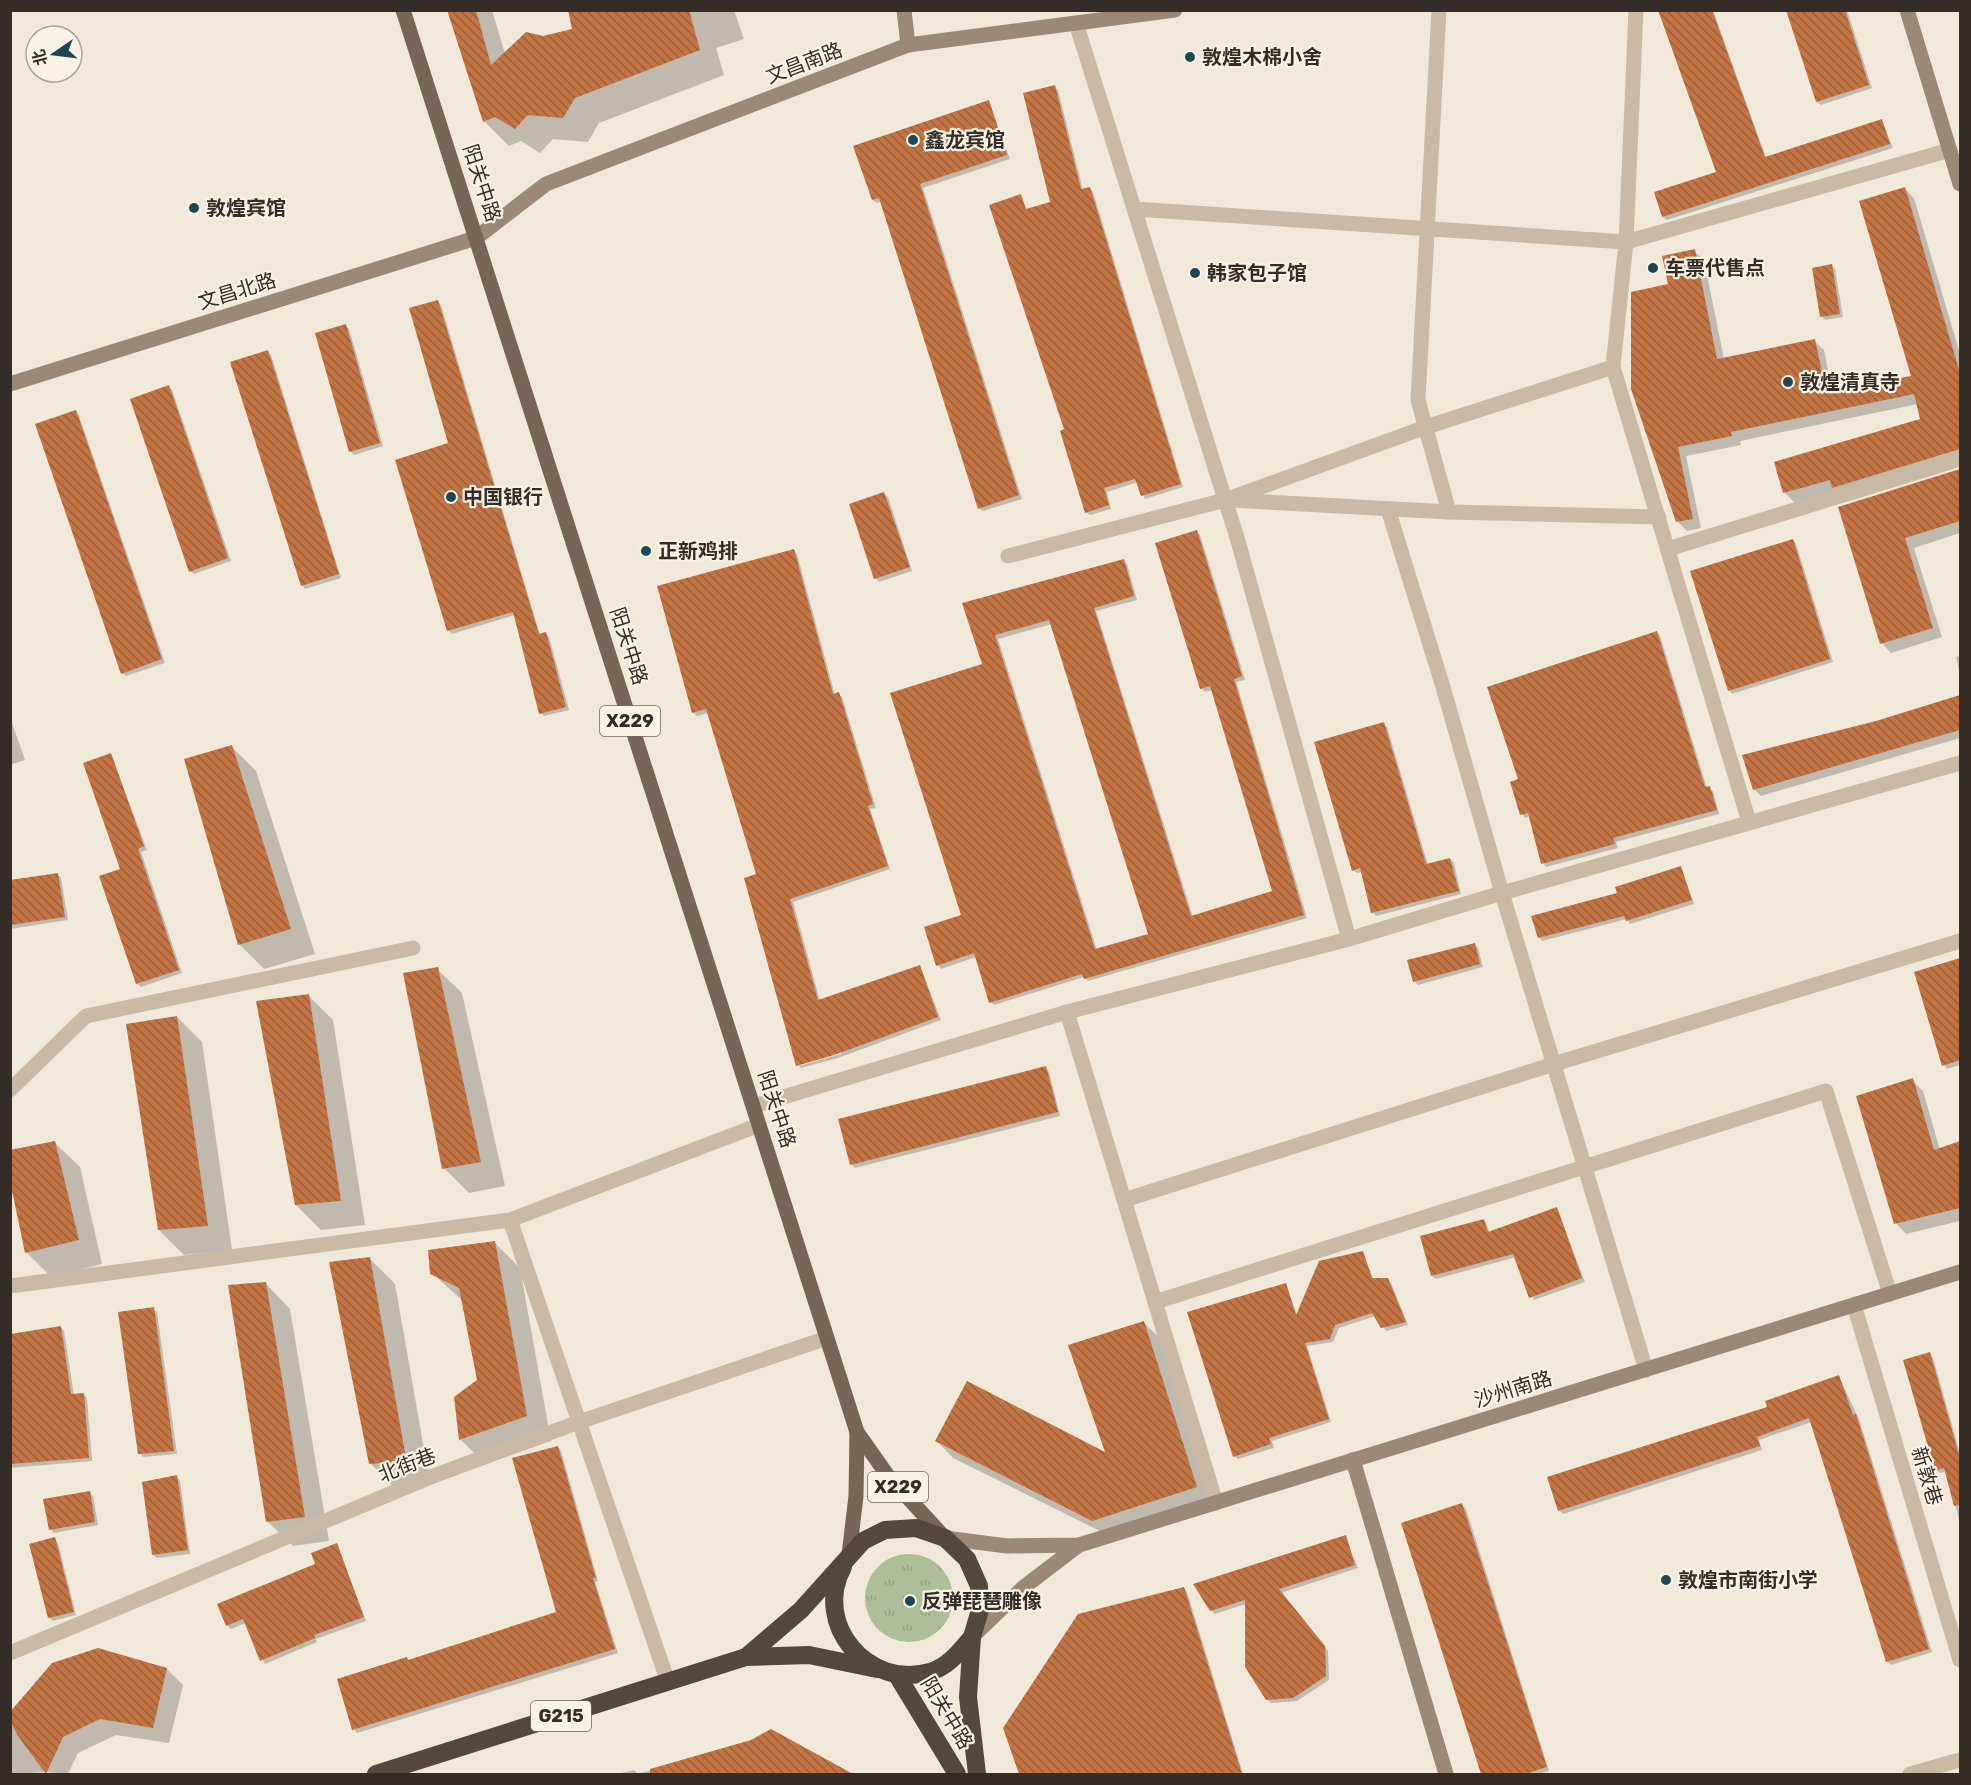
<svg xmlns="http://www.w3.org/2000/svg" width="1971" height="1785" font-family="Rubik,'Noto Sans SC',sans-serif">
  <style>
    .grass { fill: url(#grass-tufts) }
    .shadow { fill: #0003; fill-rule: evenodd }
    .building { fill: url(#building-back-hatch); fill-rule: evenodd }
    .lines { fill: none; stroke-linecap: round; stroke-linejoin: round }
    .street { stroke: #c8baa5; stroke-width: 15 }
    .secondary { stroke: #9b8977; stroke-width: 15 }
    .primary { stroke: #756657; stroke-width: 15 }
    .highway { stroke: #54483d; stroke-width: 18 }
    .poi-dot { fill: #1d4853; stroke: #f8f2e4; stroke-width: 2 }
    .labels { text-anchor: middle; stroke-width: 4.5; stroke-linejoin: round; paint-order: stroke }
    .shield { fill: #f8f2e4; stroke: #6f675f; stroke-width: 1.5 }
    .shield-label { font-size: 18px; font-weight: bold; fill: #342c26 }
    .poi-label { font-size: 20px; font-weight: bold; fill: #342c26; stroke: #f8f2e4; text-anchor: start }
    .street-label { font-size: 20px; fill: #342c26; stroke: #f8f2e4 }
  </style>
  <defs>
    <pattern id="grass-tufts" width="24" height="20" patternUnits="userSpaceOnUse" patternTransform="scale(1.5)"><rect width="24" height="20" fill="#adbe99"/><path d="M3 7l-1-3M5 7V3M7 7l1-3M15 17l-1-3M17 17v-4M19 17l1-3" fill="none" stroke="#95a384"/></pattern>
    <pattern id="building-back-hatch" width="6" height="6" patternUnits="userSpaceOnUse" patternTransform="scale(1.5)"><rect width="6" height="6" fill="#c27445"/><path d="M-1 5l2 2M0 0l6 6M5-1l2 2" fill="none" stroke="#9e5f39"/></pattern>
  </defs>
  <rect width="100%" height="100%" fill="#f0e8d9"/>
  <!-- grass -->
  <circle class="grass" cx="909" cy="1598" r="44"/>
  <!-- shadow -->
  <g class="shadow">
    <polygon points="449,10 492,10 505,54 543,38 574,30 570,10 734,10 744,39 716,48 724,75 599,123 588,142 553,139 540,153 521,141 509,146 484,121"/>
    <polygon points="1713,10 1766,158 1882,121 1893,148 1667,220 1663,217 1718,173 1660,11"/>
    <polygon points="1788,10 1847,10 1872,88 1821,105 1817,102"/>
    <polygon points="1055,87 1058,90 1083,190 1089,188 1093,192 1183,487 1145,499 1138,482 1107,492 1111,509 1090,515 1086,512 1066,430 1020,196 1027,210 1052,203"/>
    <polygon points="988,102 1010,159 923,188 1022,499 983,511 979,508 881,202 877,203 873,200 855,147"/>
    <polygon points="1905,189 1914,198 1960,354 1960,461 1794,502 1785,493 1776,463 1922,420 1918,404 1740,441 1741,445 1686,456 1701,528 1687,531 1677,521 1670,286 1694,251 1704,260 1724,359 1814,341 1824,350 1832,391 1913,377"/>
    <polygon points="1831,266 1835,269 1843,317 1825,320 1822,316"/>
    <polygon points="437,301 441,305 540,635 546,633 549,637 569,710 544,716 541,713 515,615 452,634 449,631 397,460 450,444"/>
    <polygon points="345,326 349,329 383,446 354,455 350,451"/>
    <polygon points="267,351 271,355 341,578 305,589 302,585"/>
    <polygon points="169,387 172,390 231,561 194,574 190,571"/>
    <polygon points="75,412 79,416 165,663 126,676 122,673"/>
    <polygon points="1960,471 1960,533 1914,548 1942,637 1891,653 1882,643 1840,508"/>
    <polygon points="884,494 888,497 912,571 879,582 876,578 851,505"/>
    <path d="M1197,532L1200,535L1245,680L1236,682L1307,918L1088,981L1084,977L994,1005L990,1002L976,957L941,969L938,965L963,916L983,665L964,604L1123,561L1127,564L1137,600L1096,611L1193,917L1274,892L1212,690L1205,692L1201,688ZM1052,624L1150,935L1097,950L998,639Z"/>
    <polygon points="1793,540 1796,544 1833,662 1732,694 1729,690"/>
    <polygon points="794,550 797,554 835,695 838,694 842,697 876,808 870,809 890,869 793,902 820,1001 920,966 941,1020 838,1058 801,1068 799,1066 841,1054 841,1052 758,875 709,713 697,716 693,712"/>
    <polygon points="1657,633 1660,636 1707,788 1713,791 1719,814 1616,842 1618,848 1546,867 1543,863 1531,816 1525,818 1522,814"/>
    <polygon points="1960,656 1960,674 1956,657"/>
    <polygon points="1960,697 1960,738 1761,796 1754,789 1876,723"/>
    <polygon points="10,717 25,760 10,765"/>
    <polygon points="1383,724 1387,727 1428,865 1450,859 1454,863 1461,894 1376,916 1372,912 1362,872 1357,873 1353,870"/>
    <polygon points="231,746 256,771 315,954 264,969 239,944"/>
    <polygon points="111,755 147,850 141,852 182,973 141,987 138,984 101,877 122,870"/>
    <polygon points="1681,868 1694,904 1630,924 1627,919 1542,941 1539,937 1619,894"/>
    <polygon points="57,874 61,878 68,920 10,929 10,881"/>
    <polygon points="1474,944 1478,948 1483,967 1418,985 1414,981"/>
    <polygon points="1960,959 1960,1065 1947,1069 1944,1065 1916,973"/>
    <polygon points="437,969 462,993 505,1186 469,1193 444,1168"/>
    <polygon points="308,995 333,1020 365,1225 321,1230 296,1205"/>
    <polygon points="177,1017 202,1042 232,1250 184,1255 159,1230"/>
    <polygon points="1046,1068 1049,1072 1060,1116 855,1168 851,1164"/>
    <polygon points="1912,1080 1923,1091 1940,1150 1960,1143 1960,1221 1906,1234 1896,1223"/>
    <polygon points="55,1143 80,1167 102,1264 51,1277 26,1252"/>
    <polygon points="1557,1209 1585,1282 1534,1300 1516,1257 1436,1279 1432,1276 1484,1220 1490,1233"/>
    <polygon points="495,1243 520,1268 551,1441 485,1464 460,1439 478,1380 463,1301 432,1273"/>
    <polygon points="1362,1253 1374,1280 1387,1279 1391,1283 1408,1325 1386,1331 1375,1316 1339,1328 1333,1342 1307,1346 1331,1422 1272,1441 1274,1448 1238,1459 1234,1456 1286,1285 1297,1315"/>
    <polygon points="370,1259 395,1284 430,1483 395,1488 370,1463"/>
    <polygon points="266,1284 290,1309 329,1541 293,1546 268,1522"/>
    <polygon points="153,1309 157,1312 177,1454 143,1457 140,1453"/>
    <polygon points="1144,1323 1161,1339 1212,1503 1110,1536 953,1458 937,1441 1107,1455"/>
    <polygon points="61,1328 64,1331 74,1395 83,1394 87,1398 92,1461 10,1468 10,1335"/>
    <polygon points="1930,1354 1933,1358 1960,1453 1960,1523 1947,1471 1940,1473 1936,1470"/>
    <polygon points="1839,1377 1859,1419 1932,1652 1891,1665 1887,1661 1812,1422 1759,1440 1762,1450 1563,1514 1559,1510 1769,1408"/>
    <polygon points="557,1447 561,1451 598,1581 595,1582 618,1653 357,1733 354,1729 409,1661 558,1613"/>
    <polygon points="177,1477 180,1481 190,1554 157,1558 154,1555"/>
    <polygon points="89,1492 93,1496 98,1525 54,1533 50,1529"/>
    <polygon points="1462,1505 1466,1509 1549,1771 1538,1774 1483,1774 1403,1524"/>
    <polygon points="1345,1537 1358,1568 1281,1593 1328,1651 1329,1680 1297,1701 1271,1703 1267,1699 1246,1604 1215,1614 1211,1610"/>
    <polygon points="55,1539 58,1543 76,1615 53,1621 49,1617"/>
    <polygon points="337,1545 366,1621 316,1639 317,1642 265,1664 246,1623 231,1629 227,1625 317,1565"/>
    <polygon points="1183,1588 1187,1592 1243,1774 1021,1774 1005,1728"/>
    <polygon points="167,1669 183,1685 169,1743 116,1735 78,1753 68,1774 46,1772 10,1774 10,1716"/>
    <polygon points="771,1731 850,1774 638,1774 752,1741"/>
    <polygon points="634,1770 638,1774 617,1774"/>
  </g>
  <!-- building -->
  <g class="building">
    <polygon points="447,10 476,10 491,65 526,32 543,36 572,29 568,10 689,10 700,50 575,98 563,118 528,115 515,129 495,117 483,122"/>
    <polygon points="1658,10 1712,10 1765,157 1882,119 1890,144 1662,217 1654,192 1716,172"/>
    <polygon points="1786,10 1845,10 1869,85 1816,102"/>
    <polygon points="1055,85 1081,189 1090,187 1181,484 1141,496 1135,479 1104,488 1109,505 1085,513 1060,431 1064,429 989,205 1021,194 1026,209 1050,202 1023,93"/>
    <polygon points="989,100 1007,155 920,184 1019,495 978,509 879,198 872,200 853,146"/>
    <polygon points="1905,187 1960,373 1960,449 1832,488 1830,480 1783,493 1774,462 1920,419 1914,394 1731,432 1732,436 1678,447 1693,519 1676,522 1631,389 1631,292 1668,284 1662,256 1695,249 1717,359 1815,339 1826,391 1911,376 1859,201"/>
    <polygon points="1832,264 1840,314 1820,317 1812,268"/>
    <polygon points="438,300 539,634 546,632 566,707 539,714 513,612 447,631 395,460 448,443 409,308"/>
    <polygon points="346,324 380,443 349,452 315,333"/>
    <polygon points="268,350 339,574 301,586 230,362"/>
    <polygon points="169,385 228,558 189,572 130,399"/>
    <polygon points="76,410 162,659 121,674 35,424"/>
    <polygon points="1960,469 1960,521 1905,538 1933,628 1880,644 1838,507"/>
    <polygon points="884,492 910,567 874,579 849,504"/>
    <path d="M1197,530L1242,676L1234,679L1304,915L1084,979L1082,974L989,1003L974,953L936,966L924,927L961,915L890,693L982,664L962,603L1124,559L1134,596L1094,608L1191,916L1272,891L1210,686L1200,689L1155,543ZM1049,620L1148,934L1095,949L995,635Z"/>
    <polygon points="1793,539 1830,659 1728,691 1690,571"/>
    <polygon points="794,549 833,694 839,692 873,804 868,806 888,866 790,899 818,1000 920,965 938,1017 834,1055 796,1066 744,878 756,874 706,709 692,713 657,586"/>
    <polygon points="1657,631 1705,787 1710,786 1717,810 1613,838 1615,844 1541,864 1528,813 1520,815 1510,782 1518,779 1487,687"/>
    <polygon points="1960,695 1960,730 1753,790 1742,755 1876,721"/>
    <polygon points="1384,722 1426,864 1450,858 1459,891 1371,913 1360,868 1352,871 1314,742"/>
    <polygon points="232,745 291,929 238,945 184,759"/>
    <polygon points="111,753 144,846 138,849 179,970 136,984 99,876 120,869 83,763"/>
    <polygon points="1681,866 1692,900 1626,921 1624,916 1538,938 1531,916 1617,893 1615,887"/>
    <polygon points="58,873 65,917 10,925 10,880"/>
    <polygon points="1475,943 1480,964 1413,982 1407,960"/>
    <polygon points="1960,958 1960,1060 1942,1066 1914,972"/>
    <polygon points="438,967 481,1162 442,1169 403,973"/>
    <polygon points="309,994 341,1201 295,1205 256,1001"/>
    <polygon points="177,1016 208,1226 158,1230 126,1024"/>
    <polygon points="1046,1066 1058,1112 850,1165 838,1119"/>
    <polygon points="1913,1078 1934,1150 1960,1141 1960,1208 1894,1224 1856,1096"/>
    <polygon points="55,1141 79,1240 25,1253 10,1181 10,1150"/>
    <polygon points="1557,1207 1582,1278 1529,1298 1513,1254 1431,1276 1420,1236 1484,1219 1488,1232"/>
    <polygon points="495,1241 527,1416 459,1440 454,1397 477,1380 459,1288 430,1274 428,1250"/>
    <polygon points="1363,1251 1372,1278 1388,1278 1406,1322 1381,1328 1372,1313 1335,1325 1330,1339 1305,1343 1329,1419 1269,1438 1271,1444 1233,1457 1187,1312 1286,1283 1296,1315 1319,1261"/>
    <polygon points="370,1257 406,1458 394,1462 369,1464 329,1262"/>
    <polygon points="266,1282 305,1517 266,1522 228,1285"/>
    <polygon points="154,1307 174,1451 138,1454 118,1312"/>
    <polygon points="1144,1321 1197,1487 1092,1521 935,1441 967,1381 1105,1452 1068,1345"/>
    <polygon points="61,1326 71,1394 84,1393 89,1458 10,1464 10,1334"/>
    <polygon points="1930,1352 1960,1459 1960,1505 1954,1506 1944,1468 1935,1471 1903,1360"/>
    <polygon points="1839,1375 1853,1415 1856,1414 1929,1649 1886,1662 1809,1418 1757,1437 1760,1446 1558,1511 1547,1477 1767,1407 1765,1401"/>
    <polygon points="558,1446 596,1578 593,1578 615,1649 352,1730 337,1679 407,1657 408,1660 556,1612 512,1458"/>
    <polygon points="177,1475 188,1550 152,1555 142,1482"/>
    <polygon points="90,1491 95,1522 49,1530 43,1499"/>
    <polygon points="1462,1503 1547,1767 1525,1774 1481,1774 1401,1523"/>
    <polygon points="1346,1535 1355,1565 1279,1589 1325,1646 1326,1676 1293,1698 1266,1700 1245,1667 1245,1600 1210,1611 1193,1584"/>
    <polygon points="55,1537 74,1612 48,1618 29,1544"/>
    <polygon points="337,1543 364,1617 314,1635 315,1638 260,1661 243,1619 226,1626 217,1604 315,1564 311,1553"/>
    <polygon points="1184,1587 1242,1774 1019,1774 1003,1728 1078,1614"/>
    <polygon points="98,1648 167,1668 153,1728 100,1719 63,1737 46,1774 18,1736 10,1721 10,1712 52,1663"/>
    <polygon points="771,1729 853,1774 650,1774 650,1769 751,1740"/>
  </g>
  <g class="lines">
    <!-- street -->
    <g class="street">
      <polyline points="1439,10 1418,400 1449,512"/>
      <polyline points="1636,10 1626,242 1613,367 1749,822"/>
      <polyline points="1076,23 1238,541 1349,939"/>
      <polyline points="1134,209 1626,242 1950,150"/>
      <polyline points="1231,500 1449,512 1659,517"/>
      <polyline points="1668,549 1960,459"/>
      <polyline points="1008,556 1225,500 1426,427 1613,367"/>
      <polyline points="1067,1012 1216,1503"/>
      <polyline points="10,1090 86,1016 413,948"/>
      <polyline points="753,1106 1067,1012 1349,939 1502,893 1443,687 1388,509"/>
      <polyline points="1124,1200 1554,1064 1960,941"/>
      <polyline points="510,1220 668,1682"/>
      <polyline points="10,1286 510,1220 759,1125"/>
      <polyline points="1155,1302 1826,1091 1890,1294"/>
      <polyline points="1854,1305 1960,1660"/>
      <polyline points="1646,1370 1502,893 1960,763"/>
      <polyline points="10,1653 428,1478 579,1422 827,1338"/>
      <polyline points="1910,1774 1960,1760"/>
    </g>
    <!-- secondary -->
    <g class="secondary">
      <polyline points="904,10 908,45"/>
      <polyline points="1907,10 1960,184"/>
      <polyline points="10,384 476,238 546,184 908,45 1175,10"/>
      <polyline points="1353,1460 1446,1774"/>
      <polyline points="945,1538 1007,1546 1079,1545 1960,1272"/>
      <polyline points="972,1637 1024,1587 1079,1545"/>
    </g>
    <!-- primary -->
    <g class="primary">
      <polyline points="403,10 857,1432 888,1476 945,1538"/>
      <polyline points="849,1555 856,1496 857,1432"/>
    </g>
    <!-- highway -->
    <g class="highway">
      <path d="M843,1567C812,1624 868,1690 930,1672C949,1666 960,1651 972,1637"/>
      <polyline points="746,1657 801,1610 863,1541 885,1530 916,1528 945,1538 967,1559 979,1586 980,1610 972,1637 968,1697 977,1774"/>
      <polyline points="897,1675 957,1774"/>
      <polyline points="376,1774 746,1657 809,1655 877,1669"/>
    </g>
  </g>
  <!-- markers -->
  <g class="poi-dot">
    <circle cx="1190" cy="57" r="6"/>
    <circle cx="913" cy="140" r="6"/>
    <circle cx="194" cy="208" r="6"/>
    <circle cx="1653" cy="268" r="6"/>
    <circle cx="1195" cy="273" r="6"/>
    <circle cx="1788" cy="382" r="6"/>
    <circle cx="451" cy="497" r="6"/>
    <circle cx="646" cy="551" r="6"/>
    <circle cx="1666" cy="1580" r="6"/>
    <circle cx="910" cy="1601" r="6"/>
  </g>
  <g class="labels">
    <!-- shield labels -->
    <g class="shield">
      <rect x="600" y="706" width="60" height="30" rx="4.5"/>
      <rect x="868" y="1472" width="60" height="30" rx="4.5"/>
      <rect x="531" y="1701" width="60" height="30" rx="4.5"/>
    </g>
    <g class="shield-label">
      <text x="630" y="727">X229</text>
      <text x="898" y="1493">X229</text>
      <text x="561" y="1722">G215</text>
    </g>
    <!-- poi labels -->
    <g class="poi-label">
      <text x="1202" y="64">敦煌木棉小舍</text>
      <text x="925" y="147">鑫龙宾馆</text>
      <text x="206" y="215">敦煌宾馆</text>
      <text x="1665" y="275">车票代售点</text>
      <text x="1207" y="280">韩家包子馆</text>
      <text x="1800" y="389">敦煌清真寺</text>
      <text x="463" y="504">中国银行</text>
      <text x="658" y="558">正新鸡排</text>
      <text x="1678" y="1587">敦煌市南街小学</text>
      <text x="922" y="1608">反弹琵琶雕像</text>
    </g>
    <!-- street labels -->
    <g class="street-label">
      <text transform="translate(804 63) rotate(-21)" y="7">文昌南路</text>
      <text transform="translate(482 183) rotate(72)" y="7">阳关中路</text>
      <text transform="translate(237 291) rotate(-17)" y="7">文昌北路</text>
      <text transform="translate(629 646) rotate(72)" y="7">阳关中路</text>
      <text transform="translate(777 1109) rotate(72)" y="7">阳关中路</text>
      <text transform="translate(1513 1389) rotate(-17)" y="7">沙州南路</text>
      <text transform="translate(407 1465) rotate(-21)" y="7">北街巷</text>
      <text transform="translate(1927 1476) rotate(73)" y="7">新敦巷</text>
      <text transform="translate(947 1713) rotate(59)" y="7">阳关中路</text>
    </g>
  </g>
  <!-- border -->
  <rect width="1971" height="1785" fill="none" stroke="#342c26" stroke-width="24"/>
  <!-- north arrow -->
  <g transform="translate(54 54) rotate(256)"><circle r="28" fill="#f8f2e4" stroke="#aaa398" stroke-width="1.5"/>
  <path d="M0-4.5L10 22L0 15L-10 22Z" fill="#1d4853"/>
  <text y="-9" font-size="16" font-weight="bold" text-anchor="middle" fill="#342c26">北</text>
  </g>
</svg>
